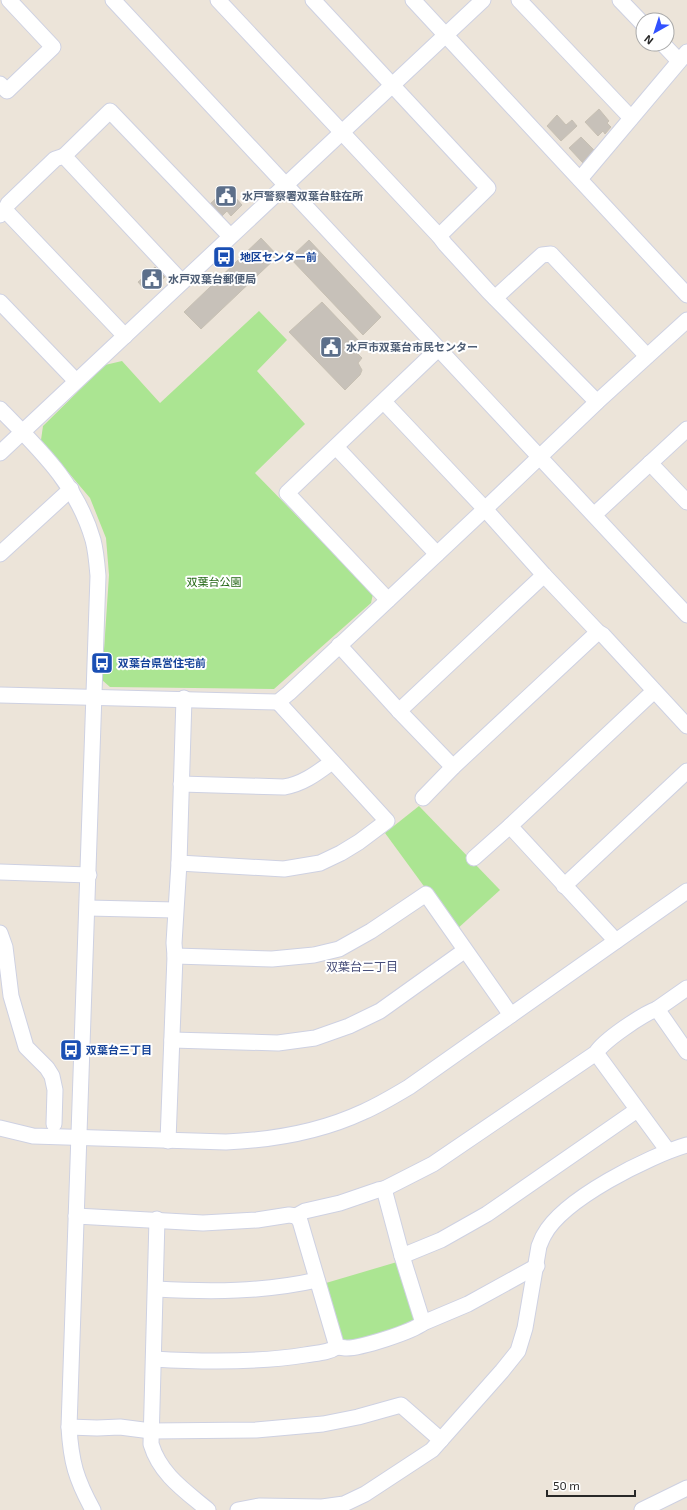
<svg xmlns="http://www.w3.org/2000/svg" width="687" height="1510" font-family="'Exo 2','Noto Sans JP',sans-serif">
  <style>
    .green { fill: #abe592 }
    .building { fill: #c7c1b9; stroke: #c7c0b3 }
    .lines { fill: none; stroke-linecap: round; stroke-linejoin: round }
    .minor-casing { stroke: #ced1e2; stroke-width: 17 }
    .minor { stroke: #fff; stroke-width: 15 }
    .labels { text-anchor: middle; stroke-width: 4; stroke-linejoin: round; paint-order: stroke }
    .service-label { font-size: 11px; font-weight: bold; fill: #4e5e75; stroke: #fff; text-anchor: start }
    .transit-label { font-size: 11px; font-weight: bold; fill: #164399; stroke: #fff; text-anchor: start }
    .park-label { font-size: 11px; fill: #246716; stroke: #fff }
    .neighbourhood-label { font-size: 12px; fill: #474e7a; stroke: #fff }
  </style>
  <rect width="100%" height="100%" fill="#ece4d9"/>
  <!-- green -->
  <g class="green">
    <polygon points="259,311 287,340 257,371 305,424 255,473 373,594 371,603 274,689 110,687 102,680 109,575 106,538 90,498 41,440 43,426 105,365 122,361 160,403"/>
    <polygon points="419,806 500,890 456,930 385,833"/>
    <polygon points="397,1262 416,1324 344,1345 326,1283"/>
  </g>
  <!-- building -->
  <g class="building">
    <polygon points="599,109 609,121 607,123 611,127 605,134 603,131 598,136 585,122"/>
    <polygon points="557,115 566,125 572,120 577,126 561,141 547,126"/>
    <polygon points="581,137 596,152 583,163 569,148"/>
    <polygon points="227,188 242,205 231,216 227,211 222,216 210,204"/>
    <polygon points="261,238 278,256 201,329 184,312"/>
    <polygon points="309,240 381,317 363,335 290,258"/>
    <polygon points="155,267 165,277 153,287 151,284 145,290 138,282"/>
    <polygon points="322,302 361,343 354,350 362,358 358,363 362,370 360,375 345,390 289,332"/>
  </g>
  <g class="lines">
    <!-- minor casing -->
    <g class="minor-casing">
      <g id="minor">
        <polyline points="113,0 687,615"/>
        <polyline points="218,0 439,236 445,244 488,291 597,402"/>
        <polyline points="313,0 488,188 439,236"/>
        <polyline points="413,0 687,295"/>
        <polyline points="519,0 631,118"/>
        <polyline points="620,0 643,24"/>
        <polyline points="663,44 679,61"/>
        <polyline points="0,84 7,91 53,47 9,0"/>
        <polyline points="580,179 687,52"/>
        <polyline points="5,210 8,204 55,159 64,156"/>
        <polyline points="0,215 5,210 125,336"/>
        <polyline points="182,282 64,156 110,111 230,236"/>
        <polyline points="495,298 542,255 551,254 647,356"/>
        <polyline points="0,302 76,381"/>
        <polyline points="384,402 485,509 544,575 598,632 603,635 687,726"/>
        <path d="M0,409C39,449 77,484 93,540C96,551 97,564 98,576L69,1427C71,1462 76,1479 93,1510"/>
        <polyline points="336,447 437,554"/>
        <polyline points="0,453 483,0"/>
        <polyline points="650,463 687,502"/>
        <polyline points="594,515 687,429"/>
        <polyline points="0,554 71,489"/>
        <polyline points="388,600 287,493 438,349"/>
        <polyline points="339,645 399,711 453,767 598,632"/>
        <polyline points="0,695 278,702 289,693 485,509 597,402 687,320"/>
        <polyline points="399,711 544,575"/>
        <path d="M181,784L284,787C303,784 317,773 332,762"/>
        <polyline points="423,798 453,767"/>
        <polyline points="510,826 616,941"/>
        <polyline points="474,858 510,826 654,691"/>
        <polyline points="179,863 284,869 320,863 341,853 359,842 387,821 278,702"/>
        <polyline points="0,872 89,875"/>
        <polyline points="564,886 687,771"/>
        <polyline points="88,908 175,910"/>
        <polyline points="0,933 5,947 11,996 26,1047 47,1068 52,1076 55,1090 54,1124"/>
        <polyline points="175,956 272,959 314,955 339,949 371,931 426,894 511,1015"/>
        <polyline points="687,988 657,1009 687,1052"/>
        <polyline points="172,1040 278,1043 315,1038 349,1026 380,1011 464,951"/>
        <polyline points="596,1053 668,1151"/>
        <path d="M0,1128L33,1136L226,1142C273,1140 320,1132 363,1112C379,1105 394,1096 409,1087L687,891"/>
        <polyline points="168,1141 175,956 174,943 179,863 184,698"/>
        <path d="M76,1216L203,1223L257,1220L289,1215L296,1216L300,1221L337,1347C328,1353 316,1353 305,1355C255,1363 204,1362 154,1359"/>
        <polyline points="296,1216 305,1211 340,1203 378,1190 384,1189"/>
        <path d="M157,1219L151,1444C160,1474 184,1490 208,1510"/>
        <polyline points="402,1256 441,1240 487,1214 637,1110"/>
        <path d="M537,1266L468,1304L423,1323L402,1256L384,1189L433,1164L596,1053C604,1040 643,1014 657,1009"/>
        <path d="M156,1289C211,1292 264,1292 317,1280"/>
        <path d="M337,1347C340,1347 344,1348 347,1348C361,1348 412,1332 423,1323"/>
        <polyline points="69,1427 97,1428 120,1427 151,1431 256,1430 323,1424 358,1417 401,1405 441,1440"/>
        <path d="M238,1510L259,1506L322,1507L344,1504L365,1494L432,1450L502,1371L518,1351L525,1328L539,1246C541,1242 542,1238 544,1235C563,1199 649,1156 687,1145"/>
        <polyline points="642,1510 687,1488"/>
      </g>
    </g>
    <!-- minor -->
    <use href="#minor" class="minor"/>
  </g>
  <!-- icons -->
  <defs>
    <g id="civic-square" transform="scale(1.15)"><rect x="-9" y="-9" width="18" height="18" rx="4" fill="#5c6f8a" stroke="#fff"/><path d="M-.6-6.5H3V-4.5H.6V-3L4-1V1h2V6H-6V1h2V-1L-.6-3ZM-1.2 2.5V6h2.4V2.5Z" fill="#fff"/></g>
    <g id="bus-square" transform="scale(1.15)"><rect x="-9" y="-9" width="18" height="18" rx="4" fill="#1a4fb4" stroke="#fff"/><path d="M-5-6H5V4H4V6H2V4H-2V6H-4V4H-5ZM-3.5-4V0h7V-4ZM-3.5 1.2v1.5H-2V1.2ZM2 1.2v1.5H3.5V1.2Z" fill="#fff"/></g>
  </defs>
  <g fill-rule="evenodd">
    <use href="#civic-square" x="226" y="196"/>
    <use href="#bus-square" x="224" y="257"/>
    <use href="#civic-square" x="152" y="279"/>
    <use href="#civic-square" x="331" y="347"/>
    <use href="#bus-square" x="102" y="663"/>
    <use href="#bus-square" x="71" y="1050"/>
  </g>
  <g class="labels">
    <!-- service labels -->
    <g class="service-label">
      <text x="242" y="200">水戸警察署双葉台駐在所</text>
      <text x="168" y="283">水戸双葉台郵便局</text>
      <text x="346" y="351">水戸市双葉台市民センター</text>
    </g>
    <!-- transit labels -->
    <g class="transit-label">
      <text x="240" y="261">地区センター前</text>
      <text x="118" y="667">双葉台県営住宅前</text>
      <text x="86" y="1054">双葉台三丁目</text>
    </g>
    <!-- park labels -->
    <g class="park-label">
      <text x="214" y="586">双葉台公園</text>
    </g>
    <!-- neighbourhood labels -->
    <g class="neighbourhood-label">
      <text x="362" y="971">双葉台二丁目</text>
    </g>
  </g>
  <!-- north arrow -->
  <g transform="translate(655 32) rotate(219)"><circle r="19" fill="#ffffff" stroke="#a9a9a9"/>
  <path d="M0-3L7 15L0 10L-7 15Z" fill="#3251ff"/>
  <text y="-6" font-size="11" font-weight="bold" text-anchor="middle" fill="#282828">N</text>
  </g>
  <!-- scale -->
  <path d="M547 1490v6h88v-6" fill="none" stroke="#282828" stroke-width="2"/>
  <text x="553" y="1490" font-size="12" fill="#282828" stroke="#ffffff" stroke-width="3" paint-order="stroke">50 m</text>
</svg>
